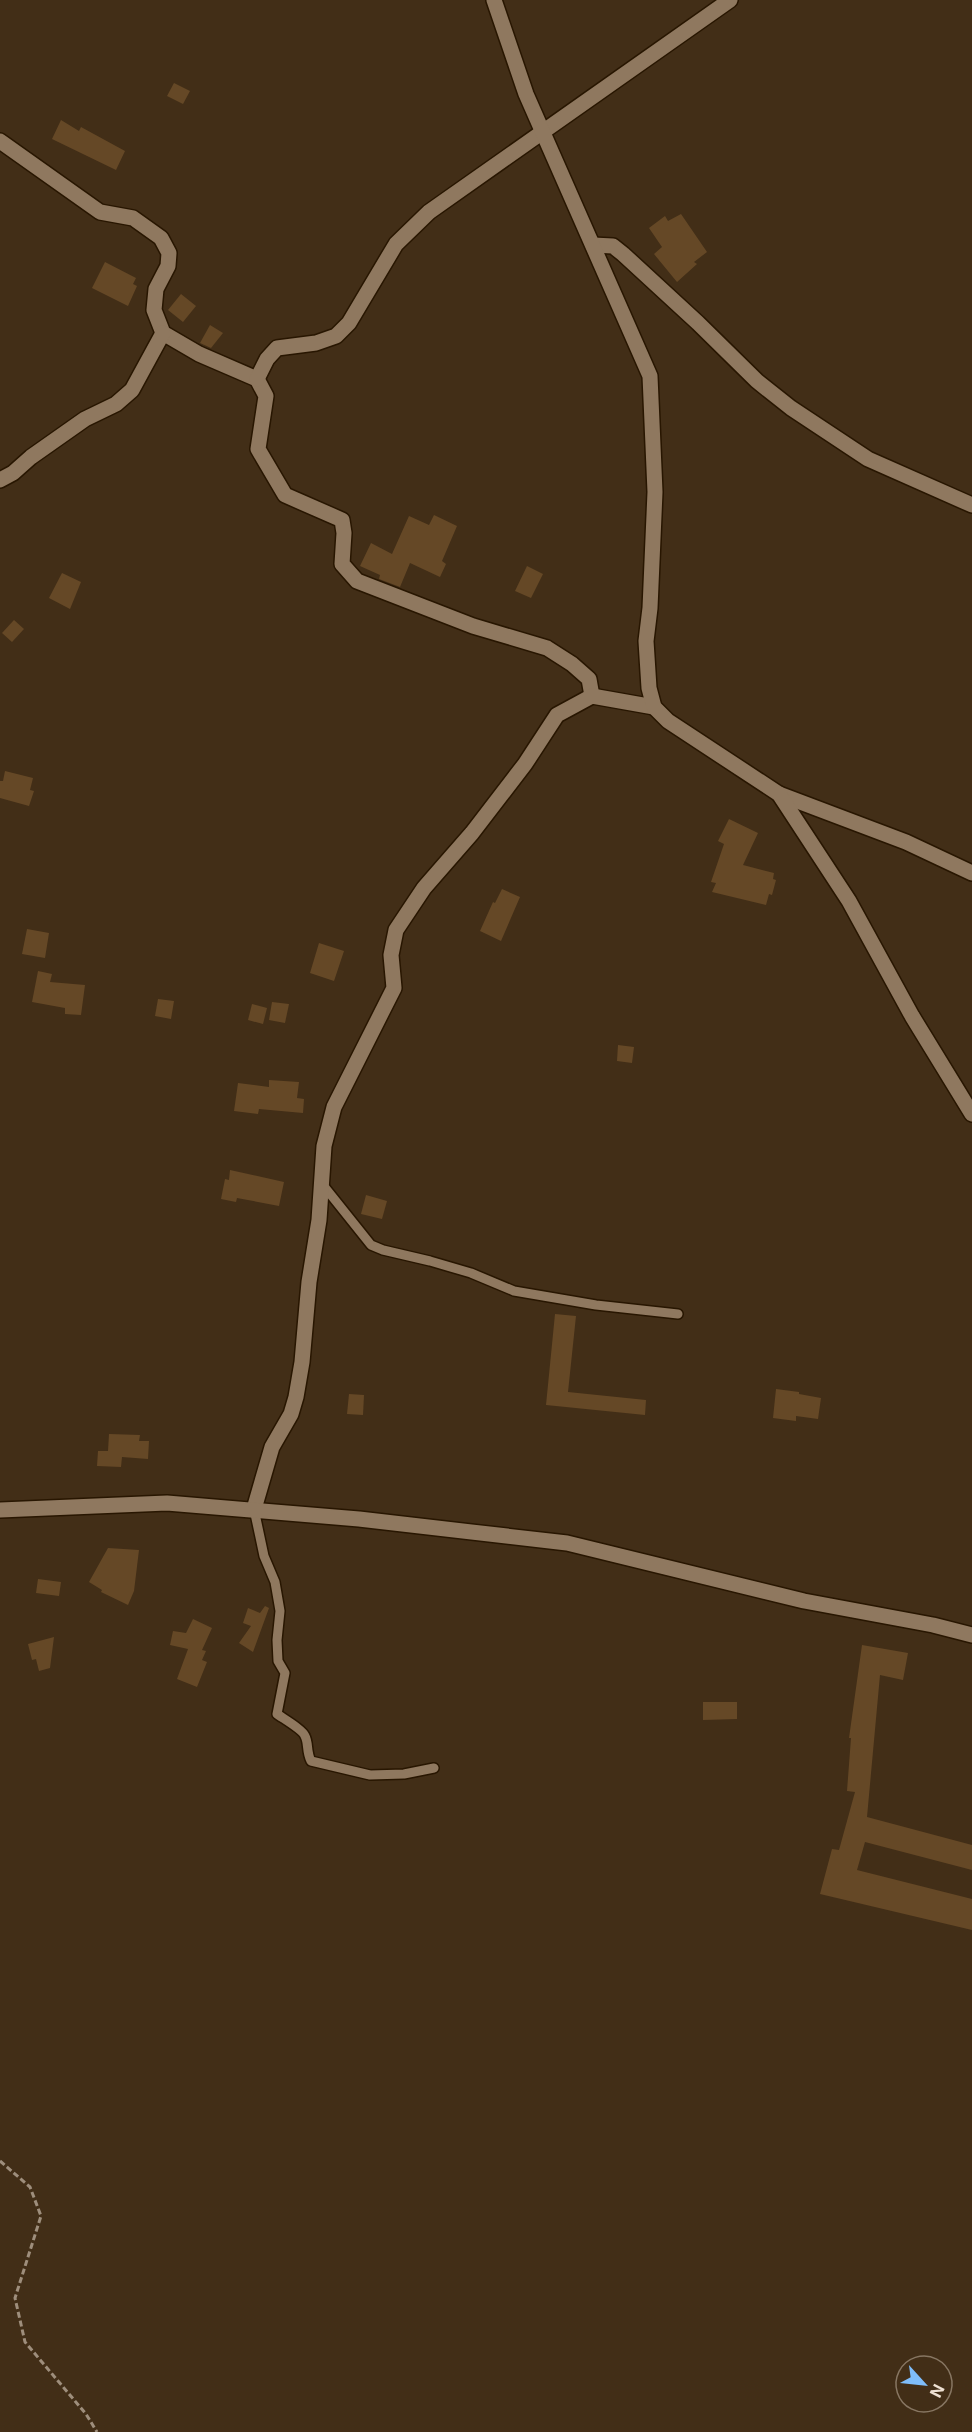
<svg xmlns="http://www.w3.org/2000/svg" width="972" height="2432" font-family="Inter,sans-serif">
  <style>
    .building { fill: #654826 }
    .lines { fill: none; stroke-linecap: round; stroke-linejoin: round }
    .service-casing { stroke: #281601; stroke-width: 12 }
    .minor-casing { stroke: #281601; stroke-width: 18 }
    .tertiary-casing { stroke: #281601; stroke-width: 18 }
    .path { stroke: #9e8e7c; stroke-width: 3; stroke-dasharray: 6 3; stroke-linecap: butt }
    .service { stroke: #8f785f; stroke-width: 9 }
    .minor { stroke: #8f785f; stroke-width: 15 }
    .tertiary { stroke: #8f785f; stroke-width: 15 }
  </style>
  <rect width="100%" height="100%" fill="#422e17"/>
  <!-- building -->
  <g class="building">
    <polygon points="174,83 190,91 183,104 167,96"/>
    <polygon points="61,120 79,131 81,127 125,151 116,170 52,139"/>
    <polygon points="681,214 707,252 694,262 697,264 677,282 654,254 662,247 649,228 665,216 668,221"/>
    <polygon points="105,262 136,278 133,284 137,286 128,306 92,288"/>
    <polygon points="181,294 196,306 183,322 168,310"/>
    <polygon points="210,325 223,333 211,348 200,343"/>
    <polygon points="434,515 457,526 442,561 446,564 440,577 410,563 400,587 379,579 380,575 360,566 371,543 392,554 409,516 429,525"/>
    <polygon points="527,566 543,574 531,598 515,591"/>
    <polygon points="62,573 81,582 70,609 49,598"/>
    <polygon points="14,620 24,629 12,642 2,633"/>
    <polygon points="5,771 33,778 30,790 34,791 29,806 0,798 0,781 3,781"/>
    <polygon points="729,819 758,833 743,865 774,873 773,879 776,880 772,895 769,894 766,905 712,892 716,883 711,882 724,844 718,841"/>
    <polygon points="502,889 520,897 501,941 480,931 493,902 495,903"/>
    <polygon points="27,929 49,933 45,958 22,954"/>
    <polygon points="319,943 344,951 334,981 310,973"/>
    <polygon points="38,971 52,974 50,982 85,985 81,1015 65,1014 65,1008 32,1002"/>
    <polygon points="158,999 174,1001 171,1019 155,1016"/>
    <polygon points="272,1002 289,1004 285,1023 269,1020"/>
    <polygon points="252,1004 267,1008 263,1024 248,1020"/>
    <polygon points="618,1045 634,1047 632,1063 617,1061"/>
    <polygon points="269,1080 299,1082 297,1098 304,1099 303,1113 259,1109 258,1114 234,1111 238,1083 269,1087"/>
    <polygon points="230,1170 284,1182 279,1206 237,1198 236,1202 221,1199 225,1179 229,1180"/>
    <polygon points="366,1195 387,1201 382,1219 361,1214"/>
    <polygon points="555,1314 576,1316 568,1392 646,1400 645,1415 546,1405"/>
    <polygon points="776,1389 799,1392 799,1394 821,1398 818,1419 796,1416 796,1421 773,1418"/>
    <polygon points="349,1394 364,1395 363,1415 347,1414"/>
    <polygon points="109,1434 140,1435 139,1441 149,1441 148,1459 122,1457 121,1467 97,1466 98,1451 108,1451"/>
    <polygon points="108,1548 139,1550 134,1591 128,1605 101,1592 102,1590 89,1582"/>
    <polygon points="38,1579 61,1582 59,1596 36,1593"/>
    <polygon points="265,1606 269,1608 253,1652 239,1643 251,1626 243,1623 248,1608 260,1613"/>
    <polygon points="193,1619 212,1628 202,1650 206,1651 202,1660 207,1662 197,1687 177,1679 188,1649 170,1645 173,1631 186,1633"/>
    <polygon points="54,1637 50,1668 39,1671 36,1659 32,1660 28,1644"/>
    <polygon points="862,1645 908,1653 903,1680 880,1675 867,1817 972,1845 972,1870 865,1842 857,1870 972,1899 972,1930 820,1894 832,1849 839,1850 855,1792 847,1791 851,1738 849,1738"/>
    <polygon points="703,1702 737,1702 737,1719 703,1720"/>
  </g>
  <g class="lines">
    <!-- service casing -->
    <g class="service-casing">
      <g id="service">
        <polyline points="323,1185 371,1245 383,1250 430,1261 471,1273 514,1291 596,1305 678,1314"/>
        <path d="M254,1509L264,1556L275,1582L280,1611L277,1640L278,1661L285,1673L277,1714C284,1719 303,1730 305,1736C309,1744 306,1751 311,1761L370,1775L404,1774L434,1768"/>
      </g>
    </g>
    <!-- minor casing -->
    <g class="minor-casing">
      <g id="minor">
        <polyline points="0,141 100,212 133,218 161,238 169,253 168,266 156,289 154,310 163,333 199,354 257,379 266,396 258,449 285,495 342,520 344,533 342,564 357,581 473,626 547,648 572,664 589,679 592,696"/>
        <polyline points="593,245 613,246 623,254 698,323 757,381 791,408 868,459 972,505"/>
        <polyline points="257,379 267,359 277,348 316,343 336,336 349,323 396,244 429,212 730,0"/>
        <polyline points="0,480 13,473 31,457 85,419 116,404 132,390 163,333"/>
        <polyline points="779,794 906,842 972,873"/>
        <polyline points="254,1509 272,1447 291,1414 296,1397 302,1362 309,1282 319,1220 324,1146 334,1107 394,988 391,955 396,930 424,888 472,833 525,764 557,715 592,696 654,707"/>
      </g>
    </g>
    <!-- tertiary casing -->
    <g class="tertiary-casing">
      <g id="tertiary">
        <polyline points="494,0 526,94 650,376 655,492 650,608 646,641 649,688 654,707 668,721 779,794 849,901 912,1016 972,1114"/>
        <polyline points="0,1510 167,1503 359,1519 567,1543 804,1601 933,1625 972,1635"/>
      </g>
    </g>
    <!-- path -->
    <polyline class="path" points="0,2161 30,2187 41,2216 15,2298 25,2342 86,2414 97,2432"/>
    <!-- service -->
    <use href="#service" class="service"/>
    <!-- minor -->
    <use href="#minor" class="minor"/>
    <!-- tertiary -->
    <use href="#tertiary" class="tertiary"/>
  </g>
  <!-- north arrow -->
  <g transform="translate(924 2384) rotate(117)"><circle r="28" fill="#422e17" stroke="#877662" stroke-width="1.5"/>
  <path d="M0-4.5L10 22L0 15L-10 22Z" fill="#7fbdfa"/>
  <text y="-9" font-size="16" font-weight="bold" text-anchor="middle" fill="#eee1d3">N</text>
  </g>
</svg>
